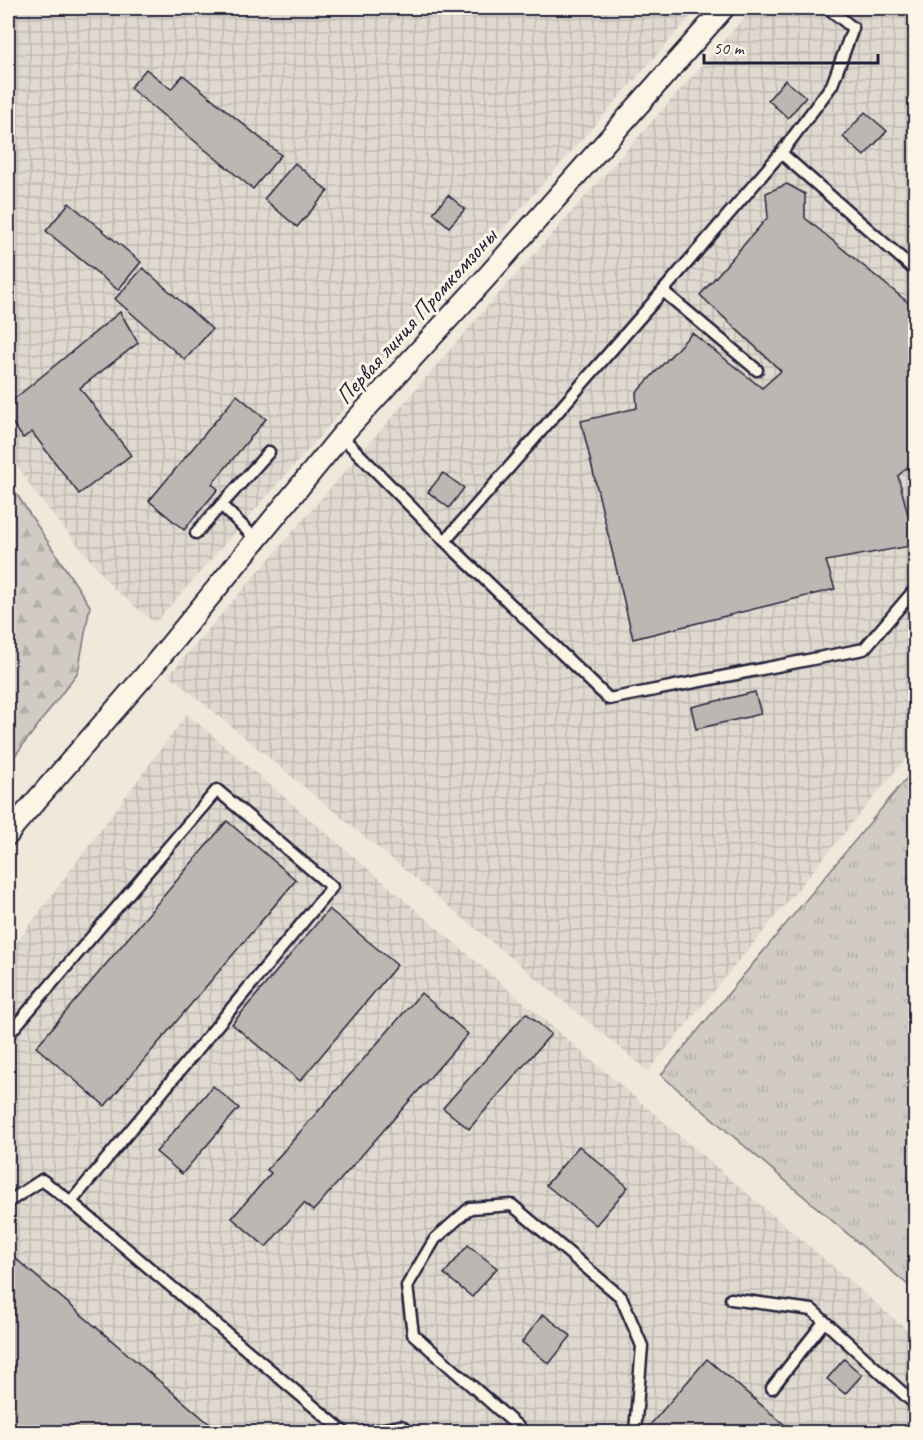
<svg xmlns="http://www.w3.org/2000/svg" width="923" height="1440" font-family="Caveat,sans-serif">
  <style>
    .industrial { fill: url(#industrial-grid) }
    .grass { fill: url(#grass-tufts); stroke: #7a767f; stroke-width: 1.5 }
    .forest { fill: url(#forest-firs); stroke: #7a767f; stroke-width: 1.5 }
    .building { fill: #bcb7b3; stroke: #22223b; stroke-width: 1.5 }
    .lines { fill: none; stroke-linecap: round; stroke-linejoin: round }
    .service-casing { stroke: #22223b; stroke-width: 15 }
    .minor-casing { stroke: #22223b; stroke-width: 24 }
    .service { stroke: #fcf5e5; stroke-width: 10 }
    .minor { stroke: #fcf5e5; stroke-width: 20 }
    .labels { text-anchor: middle; stroke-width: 6; stroke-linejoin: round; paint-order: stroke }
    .street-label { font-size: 24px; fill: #22223b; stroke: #fcf5e5 }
  </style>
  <defs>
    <pattern id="industrial-grid" width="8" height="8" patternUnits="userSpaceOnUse" patternTransform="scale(1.5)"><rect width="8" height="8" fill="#e0d9cf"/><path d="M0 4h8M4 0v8" fill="none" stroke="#c0bab3"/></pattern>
    <pattern id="grass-tufts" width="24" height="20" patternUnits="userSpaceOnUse" patternTransform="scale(1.5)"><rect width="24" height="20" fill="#d1cbc3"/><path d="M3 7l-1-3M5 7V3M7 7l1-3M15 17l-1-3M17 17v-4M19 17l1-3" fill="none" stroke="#b3aea8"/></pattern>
    <pattern id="forest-firs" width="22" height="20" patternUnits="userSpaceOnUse" patternTransform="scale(1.5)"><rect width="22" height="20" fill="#d1cbc3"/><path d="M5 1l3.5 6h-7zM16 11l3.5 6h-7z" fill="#b3aea8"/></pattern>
  </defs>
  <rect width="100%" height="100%" fill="#efe8db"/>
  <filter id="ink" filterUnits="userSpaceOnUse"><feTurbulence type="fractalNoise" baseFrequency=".0167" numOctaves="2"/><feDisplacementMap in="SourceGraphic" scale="12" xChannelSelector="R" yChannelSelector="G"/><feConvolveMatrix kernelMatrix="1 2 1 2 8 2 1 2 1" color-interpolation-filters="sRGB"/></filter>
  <g filter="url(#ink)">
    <!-- industrial -->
    <g class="industrial">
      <polygon points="8,8 698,8 155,623 114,589 33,490 8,450"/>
      <polygon points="753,8 915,8 915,747 648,1071 169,675 487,307"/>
      <polygon points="187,714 915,1337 915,1432 8,1432 8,954"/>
    </g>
    <!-- grass -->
    <polygon class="grass" points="915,768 915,1291 661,1075"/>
    <!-- forest -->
    <polygon class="forest" points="8,481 90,606 78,672 8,765"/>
    <!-- building -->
    <g class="building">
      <polygon points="146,69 171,89 183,75 281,155 253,189 130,88"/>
      <polygon points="785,80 806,97 788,118 768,100"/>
      <polygon points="865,112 887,131 864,156 843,137"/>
      <polygon points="295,163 328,191 297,227 264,199"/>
      <polygon points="787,184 805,194 805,218 916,309 916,459 898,476 916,545 826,561 835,589 633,639 581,421 637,408 636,393 692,333 762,388 781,371 700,295 768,217 766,193"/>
      <polygon points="448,195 465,209 449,227 433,213"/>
      <polygon points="69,203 141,262 118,290 46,231"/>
      <polygon points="143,268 212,329 185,360 115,299"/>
      <polygon points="120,312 138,343 80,388 131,455 79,494 32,432 23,438 8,417 8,404"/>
      <polygon points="237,395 266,419 212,484 218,489 184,530 149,501"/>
      <polygon points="443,473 464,488 449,508 428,492"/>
      <polygon points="916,605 916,619 908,613"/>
      <polygon points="755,692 761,714 696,729 691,707"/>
      <polygon points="227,821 296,880 105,1106 36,1047"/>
      <polygon points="329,909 397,965 300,1081 232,1024"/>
      <polygon points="421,993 468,1034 313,1211 304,1203 266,1247 232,1218 271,1173 267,1170"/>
      <polygon points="526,1013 551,1034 469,1129 443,1108"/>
      <polygon points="213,1086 239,1108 182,1174 156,1152"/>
      <polygon points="579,1146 628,1187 596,1225 546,1185"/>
      <polygon points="468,1245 497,1268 472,1297 444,1274"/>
      <polygon points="8,1252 219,1432 8,1432"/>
      <polygon points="543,1314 571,1336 549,1364 522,1342"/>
      <polygon points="707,1359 793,1432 644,1432"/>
      <polygon points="844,1359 862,1375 845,1394 827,1379"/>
    </g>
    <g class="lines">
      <!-- service casing -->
      <g class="service-casing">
        <g id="service">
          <polyline points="781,153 916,271"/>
          <polyline points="663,291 757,370"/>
          <polyline points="341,436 445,541 609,699 864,649 916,588"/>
          <polyline points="221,505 256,539"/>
          <polyline points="196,533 269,452"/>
          <polyline points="445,541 663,291 781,153 832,85 853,28 828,8"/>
          <polyline points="8,1035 217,790 332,887 71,1202"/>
          <polyline points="8,1202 42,1180 71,1202 344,1432"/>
          <polyline points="731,1299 812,1310 916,1405"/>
          <polyline points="772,1388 824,1322"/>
          <polyline points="366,1432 401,1426 408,1432"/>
          <polyline points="524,1432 413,1334 407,1286 435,1239 470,1208 512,1205 621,1297 642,1346 635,1432"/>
        </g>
      </g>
      <!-- minor casing -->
      <g class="minor-casing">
        <polyline id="minor" points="8,835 14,826 153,666 341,436 484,280 724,8"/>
      </g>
      <!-- service -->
      <use href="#service" class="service"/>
      <!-- minor -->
      <use href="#minor" class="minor"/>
    </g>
  </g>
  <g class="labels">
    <!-- street labels -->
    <g class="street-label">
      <text transform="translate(416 316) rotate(-48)" y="8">Первая линия Промкомзоны</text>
    </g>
  </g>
  <!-- margin -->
  <rect width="923" height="1440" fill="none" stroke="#fcf5e5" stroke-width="30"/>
  <rect x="15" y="15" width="893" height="1410" fill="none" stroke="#22223b" stroke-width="2" filter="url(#ink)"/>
  <!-- scale -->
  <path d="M704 54v9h174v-9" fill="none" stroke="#22223b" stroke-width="3"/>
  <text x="713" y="54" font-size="18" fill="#22223b" stroke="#fcf5e5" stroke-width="4.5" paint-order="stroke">50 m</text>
</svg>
